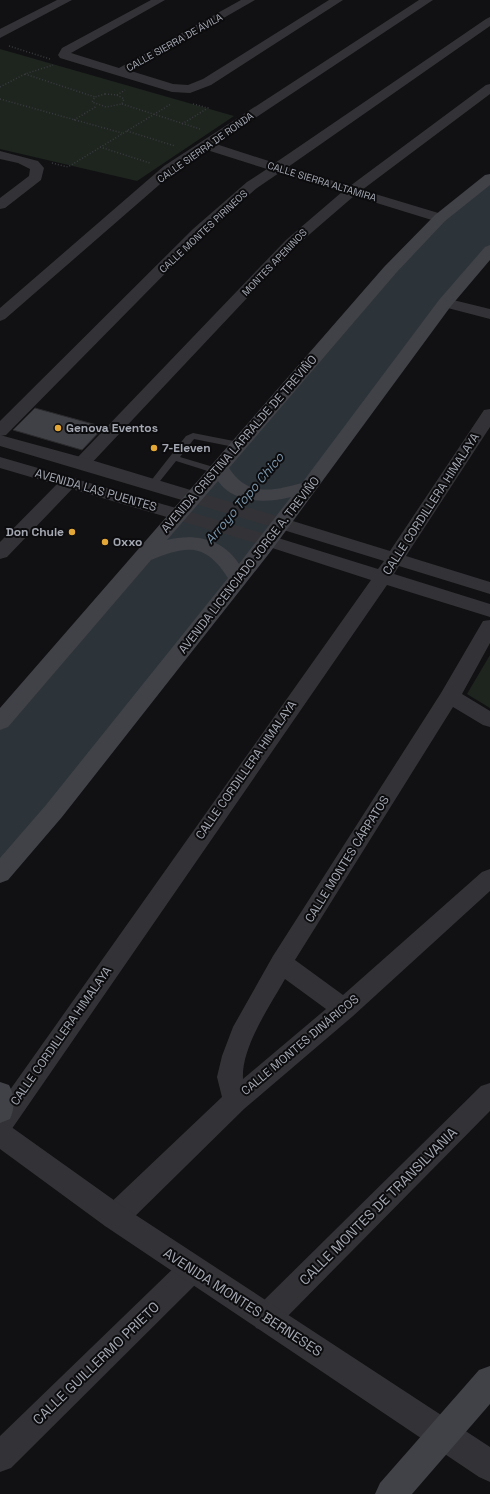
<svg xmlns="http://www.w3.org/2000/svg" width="490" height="1494" font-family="'Space Grotesk',sans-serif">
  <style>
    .green { fill: #1e251f }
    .water { fill: #2c343a }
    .building { fill: #404146; stroke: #2b2b2e }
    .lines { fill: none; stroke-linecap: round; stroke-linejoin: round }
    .path { stroke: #393a3e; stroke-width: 1.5; stroke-dasharray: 1 2; stroke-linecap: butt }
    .service { fill: #333337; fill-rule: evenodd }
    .minor { fill: #333337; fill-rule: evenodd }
    .tertiary { fill: #333337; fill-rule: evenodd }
    .secondary { fill: #414247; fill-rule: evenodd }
    .poi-dot { fill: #e3a738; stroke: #0c0c0e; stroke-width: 1.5 }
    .labels { text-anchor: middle; stroke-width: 4; stroke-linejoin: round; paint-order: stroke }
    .far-street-label { font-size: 10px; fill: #a4a8b2; stroke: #0c0c0e }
    .poi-label { font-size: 12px; font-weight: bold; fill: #a4a8b2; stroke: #0c0c0e; text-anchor: start }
    .street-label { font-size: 12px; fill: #a4a8b2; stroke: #0c0c0e }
    .water-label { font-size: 13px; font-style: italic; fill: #7c96ab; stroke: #0c0c0e }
    .near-street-label { font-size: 14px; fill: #a4a8b2; stroke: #0c0c0e }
  </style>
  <rect width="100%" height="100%" fill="#111113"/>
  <!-- green -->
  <g class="green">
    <polygon points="0,49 234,116 137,181 0,149"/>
    <polygon points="490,655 490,708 467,694"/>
  </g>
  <!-- water -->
  <polygon class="water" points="490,178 490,250 0,874 0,722 390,270"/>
  <!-- building -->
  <polygon class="building" points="35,408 104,427 82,450 13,430"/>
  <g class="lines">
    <!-- path -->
    <g class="path">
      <polyline points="9,46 50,59"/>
      <polyline points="25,74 95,97"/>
      <polyline points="0,87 25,74 53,65"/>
      <polygon points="105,94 117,95 124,99 122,104 106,107 92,102 95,97"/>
      <polyline points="117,95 125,90"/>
      <polyline points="0,99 122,133"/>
      <polyline points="122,104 200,129"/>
      <polyline points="74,120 97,106"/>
      <polyline points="182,124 208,108 193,104"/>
      <polyline points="127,131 175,146"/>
      <polyline points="100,147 150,163"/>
      <polyline points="52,163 68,167 171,104"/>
    </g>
    <!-- service -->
    <polygon class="service" points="193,433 239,442 243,445 239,448 194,439 180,457 220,469 220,473 214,473 176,461 156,486 150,486 150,482 186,436"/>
    <!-- minor -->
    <g class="minor">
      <polygon points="57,0 72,0 0,38 0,29"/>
      <polygon points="151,0 165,0 71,53 119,68 241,0 255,0 131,71 173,84 188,85 203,79 329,0 343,0 211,85 190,93 172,92 60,58 58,55 62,48"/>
      <polygon points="419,0 433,0 216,144 275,163 486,19 490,17 490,26 288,167 350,186 486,85 490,84 490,94 362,190 445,215 447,218 445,221 435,221 354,196 296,246 88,467 82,468 76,467 73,463 76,459 286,240 342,192 279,173 257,188 203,235 6,435 0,436 0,421 193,229 247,182 267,169 207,150 174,172 5,319 0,321 0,308 164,166"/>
      <polygon points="0,151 38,161 44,168 41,180 5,208 0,209 0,198 29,176 30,169 18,163 0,159"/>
      <polygon points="445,298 490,309 490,319 440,306 437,303 440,300"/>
      <polygon points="490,409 490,427 406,556 490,582 490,594 399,566 394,574 490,604 490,617 387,585 9,1133 0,1136 0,1104 371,580 263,545 260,541 263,537 269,535 275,537 378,569 384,561 277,528 274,524 277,520 283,518 390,551 484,410"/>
      <polygon points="69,477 75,478 78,482 75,486 7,557 0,559 0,542 63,478"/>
      <path d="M490,620V643L462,694L490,711V727L483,725L453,707L295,960L343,995L482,872L490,869V891L353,1016L244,1109L125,1226L115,1229L105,1226L101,1217L105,1208L222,1097L217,1077L222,1056L233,1027L273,956L441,693L483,621ZM285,979L326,1009L243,1079C241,1047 270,1006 285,979Z"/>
      <polygon points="490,1083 490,1111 276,1328 266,1331 256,1328 252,1318 256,1308 481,1086"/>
      <polygon points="192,1256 202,1260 206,1269 202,1278 11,1468 0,1472 0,1436 182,1260"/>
    </g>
    <!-- tertiary -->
    <g class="tertiary">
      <polygon points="0,435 88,459 290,520 293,524 290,528 283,530 276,528 0,446"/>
      <polygon points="0,457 276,537 279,541 276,545 269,547 262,545 0,468"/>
      <polygon points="0,1122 10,1126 125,1208 490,1447 490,1482 479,1477 105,1226 0,1149"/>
    </g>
    <!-- secondary -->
    <g class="secondary">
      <path d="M490,174V185L445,221L396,273L229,468C247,497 273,491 302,483L439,300L485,247L490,245V260L451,306L271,551L62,817L8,880L0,883V858L46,805L228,578C205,542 186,546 151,560L8,727L0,730V708L384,267L435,215L485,175ZM218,481C234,504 267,503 291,497L239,564C223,539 195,533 167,540Z"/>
      <path d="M0,1082L9,1085C15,1096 15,1108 10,1119L0,1123Z"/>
      <polygon points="490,1366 490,1404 412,1494 375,1494 380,1483 479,1370"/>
    </g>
  </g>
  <!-- markers -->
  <g class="poi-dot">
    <circle cx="58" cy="428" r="4"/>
    <circle cx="154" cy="448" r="4"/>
    <circle cx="72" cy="532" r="4"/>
    <circle cx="105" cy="542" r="4"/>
  </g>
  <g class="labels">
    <!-- far-street labels -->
    <g class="far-street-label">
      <text transform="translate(174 42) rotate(-29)" y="4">CALLE SIERRA DE ÁVILA</text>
      <text transform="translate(205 147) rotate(-35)" y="4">CALLE SIERRA DE RONDA</text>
      <text transform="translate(322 181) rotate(17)" y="4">CALLE SIERRA ALTAMIRA</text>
      <text transform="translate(203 231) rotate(-43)" y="4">CALLE MONTES PIRINEOS</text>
      <text transform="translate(274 262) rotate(-46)" y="4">MONTES APENINOS</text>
    </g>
    <!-- poi labels -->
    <g class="poi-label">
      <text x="66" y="432">Genova Eventos</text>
      <text x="162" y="452">7-Eleven</text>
      <text x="64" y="536" text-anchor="end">Don Chule</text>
      <text x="113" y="546">Oxxo</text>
    </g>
    <!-- street labels -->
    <g class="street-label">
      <text transform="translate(239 444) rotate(-49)" y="4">AVENIDA CRISTINA LARRALDE DE TREVIÑO</text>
      <text transform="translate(96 490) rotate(16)" y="4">AVENIDA LAS PUENTES</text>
      <text transform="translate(431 504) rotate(-57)" y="4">CALLE CORDILLERA HIMALAYA</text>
      <text transform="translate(249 565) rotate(-52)" y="4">AVENIDA LICENCIADO JORGE A. TREVIÑO</text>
      <text transform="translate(246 770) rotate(-55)" y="4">CALLE CORDILLERA HIMALAYA</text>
      <text transform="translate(347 859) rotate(-58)" y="4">CALLE MONTES CÁRPATOS</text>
      <text transform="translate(61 1036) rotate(-55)" y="4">CALLE CORDILLERA HIMALAYA</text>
      <text transform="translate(300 1045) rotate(-40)" y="4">CALLE MONTES DINÁRICOS</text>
    </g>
    <!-- water labels -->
    <g class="water-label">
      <text transform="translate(244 498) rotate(-50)" y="5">Arroyo Topo Chico</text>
    </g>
    <!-- near-street labels -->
    <g class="near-street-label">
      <text transform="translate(378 1206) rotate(-45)" y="5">CALLE MONTES DE TRANSILVANIA</text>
      <text transform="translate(243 1302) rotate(33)" y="5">AVENIDA MONTES BERNESES</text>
      <text transform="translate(96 1363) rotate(-44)" y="5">CALLE GUILLERMO PRIETO</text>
    </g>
  </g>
</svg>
